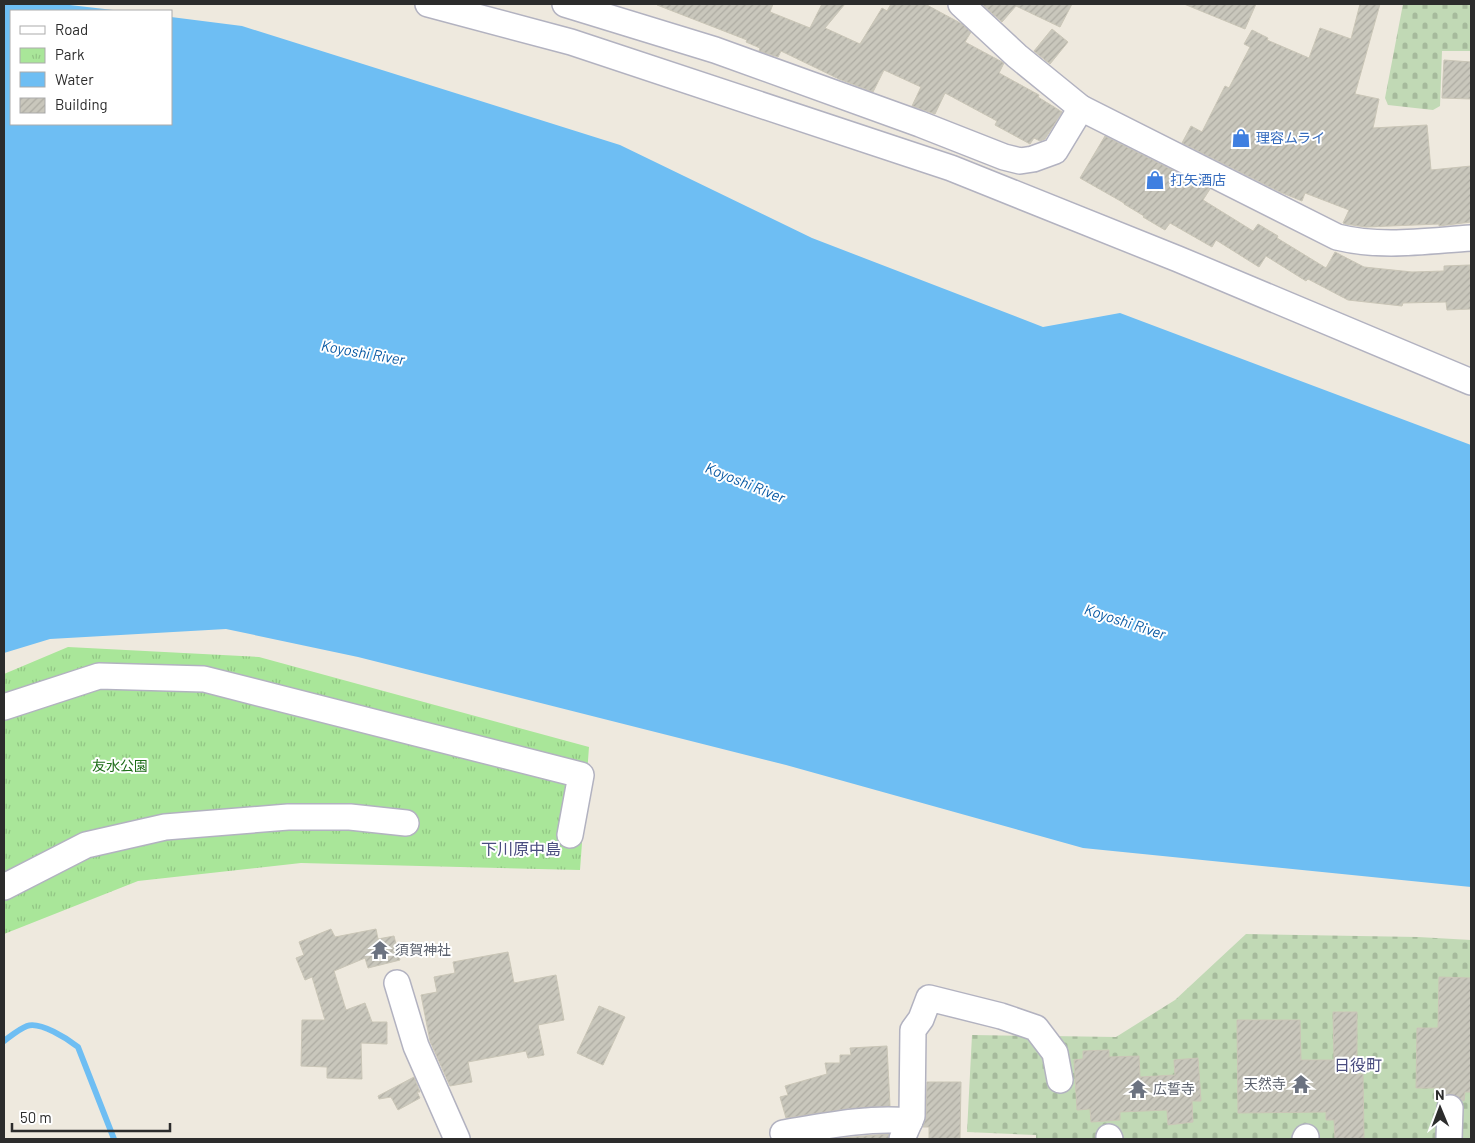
<svg xmlns="http://www.w3.org/2000/svg" width="1475" height="1143" font-family="Barlow,'Noto Sans JP',sans-serif">
  <style>
    .cemetery { fill: url(#cemetery-stones) }
    .park { fill: url(#park-tufts) }
    .water { fill: #6ebef3 }
    .lines { fill: none; stroke-linecap: round; stroke-linejoin: round }
    .stream { stroke: #6ebef3; stroke-width: 6 }
    .building { fill: url(#building-hatch); stroke: #cac6b7 }
    .minor-casing { stroke: #b2b2c0; stroke-width: 28 }
    .minor { stroke: #fff; stroke-width: 25 }
    .labels { text-anchor: middle; stroke-width: 4; stroke-linejoin: round; paint-order: stroke }
    .shop-label { font-size: 14px; fill: #366cbe; stroke: #fff; text-anchor: start }
    .park-label { font-size: 14px; fill: #1e6d18; stroke: #fff }
    .worship-label { font-size: 14px; fill: #5b616d; stroke: #fff; text-anchor: start }
    .water-label { font-size: 15px; font-style: italic; fill: #095aa4; stroke: #fff }
    .quarter-label { font-size: 16px; fill: #4a4d7f; stroke: #fff }
  </style>
  <defs>
    <pattern id="cemetery-stones" width="16" height="16" patternUnits="userSpaceOnUse" patternTransform="scale(1.25)"><rect width="16" height="16" fill="#c1d9b5"/><path d="M2 7V4a2 2 0 0 1 4 0v3zM10 15v-3a2 2 0 0 1 4 0v3z" fill="#a6ba9c"/></pattern>
    <pattern id="park-tufts" width="24" height="20" patternUnits="userSpaceOnUse" patternTransform="scale(1.25)"><rect width="24" height="20" fill="#a9e699"/><path d="M3 7l-1-3M5 7V3M7 7l1-3M15 17l-1-3M17 17v-4M19 17l1-3" fill="none" stroke="#92c584"/></pattern>
    <pattern id="building-hatch" width="6" height="6" patternUnits="userSpaceOnUse" patternTransform="scale(1.25)"><rect width="6" height="6" fill="#c9c7bc"/><path d="M-1 1l2-2M0 6l6-6M5 7l2-2" fill="none" stroke="#adaba2"/></pattern>
  </defs>
  <rect width="100%" height="100%" fill="#eee9de"/>
  <!-- cemetery -->
  <g class="cemetery">
    <polygon points="1403,4 1471,4 1471,51 1442,51 1440,106 1433,110 1388,105 1385,98"/>
    <polygon points="1246,934 1418,937 1471,940 1471,1139 1036,1139 1036,1135 967,1132 972,1035 1116,1037 1175,1000"/>
  </g>
  <!-- park -->
  <polygon class="park" points="68,647 259,657 589,747 580,870 301,863 138,881 4,934 4,674"/>
  <!-- water -->
  <polygon class="water" points="4,4 61,4 122,11 11,11 11,124 171,124 171,17 242,26 620,145 812,238 1043,327 1120,313 1471,445 1471,887 1083,848 786,765 358,657 226,629 50,639 4,653"/>
  <g class="lines">
    <!-- stream -->
    <path class="stream" d="M4,1041C11,1036 19,1029 27,1026C40,1021 68,1039 78,1047L114,1139"/>
  </g>
  <!-- building -->
  <g class="building">
    <polygon points="657,4 773,4 770,12 810,28 822,4 845,4 825,28 860,44 882,8 887,11 891,4 925,4 962,24 971,32 965,42 1004,63 999,73 1039,95 1038,97 1062,112 1045,139 1040,141 1034,138 1030,144 995,125 997,121 945,93 935,114 912,106 921,87 884,70 873,92 839,79 781,51 778,57 759,51 760,48 746,42 747,40 657,5"/>
    <polygon points="982,4 1072,4 1060,27 1016,6 1002,22"/>
    <polygon points="1184,4 1256,4 1245,29"/>
    <polygon points="1360,4 1380,4 1355,94 1379,99 1373,128 1427,125 1431,170 1471,166 1471,222 1439,226 1439,224 1366,227 1345,224 1343,223 1349,210 1305,193 1302,201 1280,192 1182,143 1191,126 1202,132 1225,86 1229,88 1250,47 1244,44 1252,30 1268,38 1267,40 1309,58 1320,28 1351,39"/>
    <polygon points="1052,29 1068,42 1050,64 1034,51"/>
    <polygon points="1444,60 1471,62 1471,99 1442,98"/>
    <polygon points="1105,136 1210,189 1203,200 1253,231 1258,224 1278,236 1277,238 1326,268 1335,252 1364,267 1412,272 1444,271 1444,266 1470,265 1471,309 1447,310 1446,302 1403,303 1402,306 1348,300 1308,279 1306,281 1266,256 1259,267 1216,240 1212,247 1170,223 1165,230 1143,217 1144,216 1124,204 1124,203 1080,178"/>
    <polygon points="331,929 335,937 376,929 378,939 394,936 400,960 368,968 365,958 334,971 346,1010 365,1003 372,1022 387,1022 387,1044 361,1043 362,1079 327,1078 327,1067 301,1066 302,1020 325,1020 312,977 305,980 296,958 304,955 299,942"/>
    <polygon points="508,952 514,983 556,975 564,1020 538,1025 544,1055 528,1058 526,1051 468,1062 472,1082 450,1086 430,1041 421,995 437,992 434,977 455,973 453,962"/>
    <polygon points="1439,977 1471,978 1471,1092 1465,1092 1464,1101 1451,1094 1444,1095 1439,1099 1439,1088 1416,1088 1417,1028 1438,1028"/>
    <polygon points="599,1006 625,1017 603,1065 577,1053"/>
    <polygon points="1333,1012 1357,1012 1357,1074 1363,1074 1364,1139 1335,1139 1334,1120 1326,1120 1326,1112 1238,1113 1237,1020 1300,1020 1301,1060 1334,1060"/>
    <polygon points="887,1046 890,1106 845,1109 786,1118 780,1097 788,1095 785,1086 827,1074 825,1063 840,1063 840,1055 851,1055 850,1048"/>
    <polygon points="1109,1050 1109,1057 1139,1056 1140,1077 1175,1075 1174,1060 1198,1058 1201,1101 1192,1101 1193,1122 1168,1125 1167,1110 1120,1112 1120,1120 1091,1122 1090,1109 1077,1110 1074,1060 1083,1059 1083,1051"/>
    <polygon points="414,1077 420,1092 417,1092 420,1098 398,1110 391,1097 379,1099 378,1096"/>
    <polygon points="927,1082 961,1082 960,1139 929,1139 929,1127 923,1127 926,1116"/>
    <polygon points="889,1134 888,1139 833,1139 864,1136"/>
  </g>
  <g class="lines">
    <!-- minor casing -->
    <g class="minor-casing">
      <g id="minor">
        <polyline points="428,4 571,42 951,168 1178,259 1471,382"/>
        <polyline points="565,4 715,50 920,124 1004,157 1020,161 1033,159 1055,151 1081,108"/>
        <path d="M961,4L1017,56L1081,108L1337,237C1381,248 1426,241 1471,238"/>
        <polyline points="4,707 99,676 204,679 581,775 570,835"/>
        <polyline points="4,887 86,845 165,827 288,817 350,817 406,823"/>
        <polyline points="397,983 416,1046 457,1139"/>
        <path d="M783,1133C825,1126 868,1117 910,1121"/>
        <polyline points="1109,1137 1110,1139"/>
        <polyline points="902,1139 912,1116 913,1030 921,1019 929,998 1001,1016 1036,1028 1055,1053 1060,1080"/>
        <polyline points="1305,1139 1306,1137"/>
        <polyline points="1449,1139 1450,1108"/>
      </g>
    </g>
    <!-- minor -->
    <use href="#minor" class="minor"/>
  </g>
  <!-- icons -->
  <defs>
    <g id="shop-bare" transform="scale(1.5)"><path d="M-5-2.5h2.3a2.7 3.5 0 0 1 5.4 0H5L5.5 6h-11ZM-1.5-2.5h3a1.5 2.3 0 0 0-3 0Z" fill="#3f7fe0" stroke="#fff" stroke-width="2.5" paint-order="stroke"/></g>
    <g id="temple-bare" transform="scale(1.5)"><path d="M0-6L5-2H3V0L6.5 2.5H4V6H1.5V3h-3V6H-4V2.5H-6.5L-3 0V-2H-5Z" fill="#6b7280" stroke="#fff" stroke-width="2.5" paint-order="stroke"/></g>
  </defs>
  <g fill-rule="evenodd">
    <use href="#shop-bare" x="1241" y="138"/>
    <use href="#shop-bare" x="1155" y="180"/>
    <use href="#temple-bare" x="380" y="950"/>
    <use href="#temple-bare" x="1301" y="1084"/>
    <use href="#temple-bare" x="1138" y="1089"/>
  </g>
  <g class="labels">
    <!-- shop labels -->
    <g class="shop-label">
      <text x="1256" y="143">理容ムライ</text>
      <text x="1170" y="185">打矢酒店</text>
    </g>
    <!-- park labels -->
    <g class="park-label">
      <text x="120" y="771">友水公園</text>
    </g>
    <!-- worship labels -->
    <g class="worship-label">
      <text x="395" y="955">須賀神社</text>
      <text x="1286" y="1089" text-anchor="end">天然寺</text>
      <text x="1153" y="1094">広誓寺</text>
    </g>
    <!-- water labels -->
    <g class="water-label">
      <text transform="translate(363 353) rotate(10)" y="5">Koyoshi River</text>
      <text transform="translate(745 483) rotate(22)" y="5">Koyoshi River</text>
      <text transform="translate(1125 622) rotate(18)" y="5">Koyoshi River</text>
    </g>
    <!-- quarter labels -->
    <g class="quarter-label">
      <text x="521" y="855">下川原中島</text>
      <text x="1358" y="1071">日役町</text>
    </g>
  </g>
  <!-- border -->
  <rect width="1475" height="1143" fill="none" stroke="#2c2c2c" stroke-width="10"/>
  <!-- legend -->
  <rect x="10" y="10" width="162" height="115" fill="#ffffff" stroke="#ababab"/>
  <rect x="20" y="26" width="25" height="8" fill="#ffffff" stroke="#ababab"/>
  <text x="55" y="35" font-size="15" fill="#2c2c2c">Road</text>
  <rect x="20" y="48" width="25" height="15" fill="url(#park-tufts)" stroke="#ababab"/>
  <text x="55" y="60" font-size="15" fill="#2c2c2c">Park</text>
  <rect x="20" y="72" width="25" height="15" fill="#6ebef3" stroke="#ababab"/>
  <text x="55" y="85" font-size="15" fill="#2c2c2c">Water</text>
  <rect x="20" y="98" width="25" height="15" fill="url(#building-hatch)" stroke="#ababab"/>
  <text x="55" y="110" font-size="15" fill="#2c2c2c">Building</text>
  <!-- north arrow -->
  <g transform="translate(1440 1108) rotate(359)" stroke="#ffffff" stroke-width="4" paint-order="stroke">
  <path d="M0-4L9 19L0 12L-9 19Z" fill="#2c2c2c"/>
  <text y="-8" font-size="14" font-weight="bold" text-anchor="middle" fill="#2c2c2c">N</text>
  </g>
  <!-- scale -->
  <path d="M12 1123v8h158v-8" fill="none" stroke="#2c2c2c" stroke-width="2.5"/>
  <text x="20" y="1123" font-size="15" fill="#2c2c2c" stroke="#ffffff" stroke-width="4" paint-order="stroke">50 m</text>
</svg>
